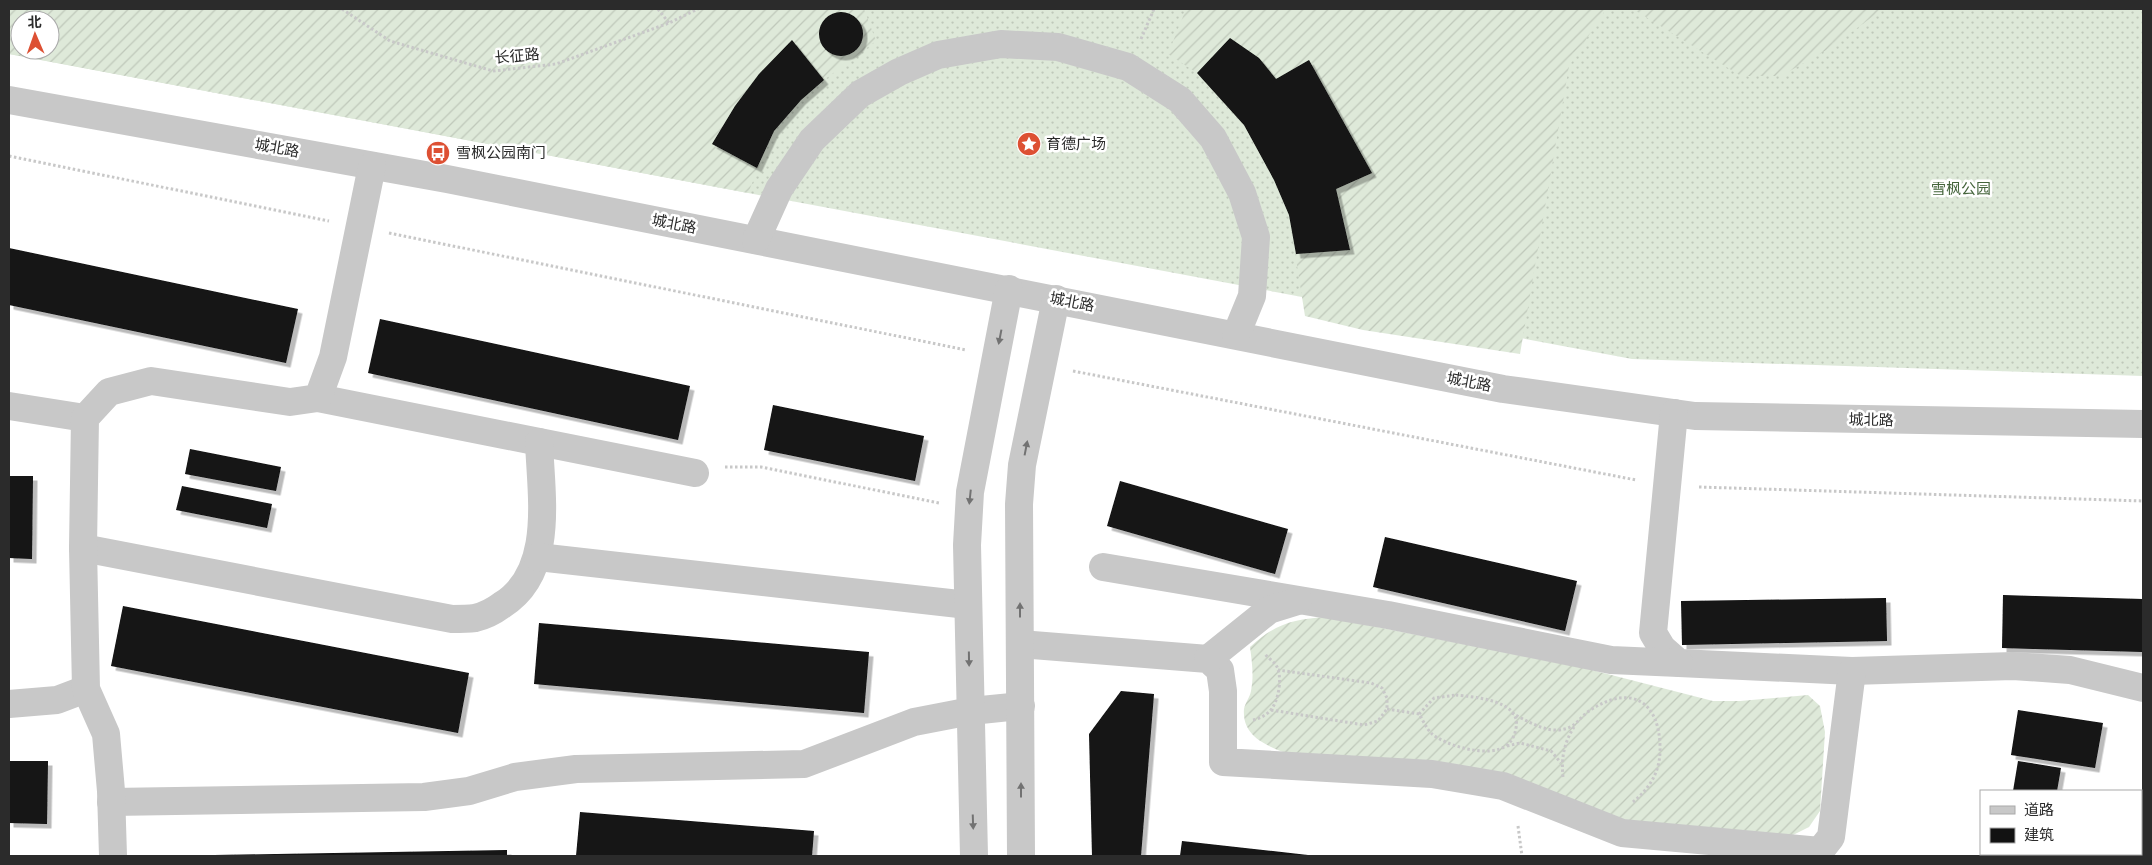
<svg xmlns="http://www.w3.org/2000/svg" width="2152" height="865" font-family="Rubik,'Noto Sans SC',sans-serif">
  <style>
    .grass { fill: url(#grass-dots); fill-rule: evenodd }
    .garden { fill: url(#garden-furrows); fill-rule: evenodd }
    .building { fill: #121212; filter: url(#shadow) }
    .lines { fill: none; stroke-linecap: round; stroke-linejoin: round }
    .path { stroke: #c8c8c8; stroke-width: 3; stroke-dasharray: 2.5 2.5; stroke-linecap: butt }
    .minor { stroke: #c8c8c8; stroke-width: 28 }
    .oneway { fill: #727272 }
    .labels { text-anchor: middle; stroke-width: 5; stroke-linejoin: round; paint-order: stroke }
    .street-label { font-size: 15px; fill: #2b2b2b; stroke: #fff }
    .poi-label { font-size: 15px; fill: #2b2b2b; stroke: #fff; text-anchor: start }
    .park-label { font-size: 15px; fill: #44643b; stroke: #fff }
  </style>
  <defs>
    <pattern id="grass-dots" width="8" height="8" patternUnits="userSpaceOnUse" patternTransform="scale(1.25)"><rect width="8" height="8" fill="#dee9d9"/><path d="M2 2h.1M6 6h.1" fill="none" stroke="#bfc8ba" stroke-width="1.8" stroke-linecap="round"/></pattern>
    <pattern id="garden-furrows" width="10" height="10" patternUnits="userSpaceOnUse" patternTransform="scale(1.25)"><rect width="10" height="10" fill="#dee9d9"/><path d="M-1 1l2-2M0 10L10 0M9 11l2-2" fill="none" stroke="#bfc8ba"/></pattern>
    <filter id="shadow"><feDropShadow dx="4.5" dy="4.5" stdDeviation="0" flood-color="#0004"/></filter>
  </defs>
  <rect width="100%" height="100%" fill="#fff"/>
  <!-- grass -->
  <path class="grass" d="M9,9H2143V376L1632,359L9,54ZM20,20H50V50H20Z"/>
  <!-- garden -->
  <g class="garden">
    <path d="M9,9H864L876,41L824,80L801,100L774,131L748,193L9,54ZM20,20H50V50H20Z"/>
    <polygon points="1186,9 1606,9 1569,66 1520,354 1363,330 1305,316 1289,215 1274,180 1244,125 1197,73 1168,54"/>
    <polygon points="1633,9 1883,9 1830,48 1781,76 1741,76"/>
    <path d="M1327,617L1584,668L1713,701H1740L1808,695L1820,706L1825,732L1820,811L1809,827L1789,837L1627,824L1283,752C1263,744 1242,735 1244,709C1245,703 1250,697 1251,691C1254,676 1252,662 1250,647C1275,624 1293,619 1327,617Z"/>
  </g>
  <!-- building -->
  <g class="building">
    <circle cx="841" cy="34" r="22"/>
    <polygon points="1230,38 1259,58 1276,79 1309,60 1372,173 1336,189 1350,250 1296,254 1289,215 1274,180 1244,125 1197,73"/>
    <polygon points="792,40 824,80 801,100 774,131 757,168 712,144 735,106 759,74"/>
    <polygon points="9,248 298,309 286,363 9,305"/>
    <polygon points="380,319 690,386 678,440 368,373"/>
    <polygon points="773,405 924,436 915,481 764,450"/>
    <polygon points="190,449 281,467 276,491 185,474"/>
    <polygon points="9,476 33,476 32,559 9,558"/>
    <polygon points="1120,481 1288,529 1275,574 1107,526"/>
    <polygon points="182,486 272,504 267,528 176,510"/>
    <polygon points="1385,537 1577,581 1565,631 1373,587"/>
    <polygon points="2003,595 2143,599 2143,652 2002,648"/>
    <polygon points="1886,598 1887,641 1682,645 1681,601"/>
    <polygon points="123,606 469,673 458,733 111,666"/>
    <polygon points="539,623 869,652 864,713 534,684"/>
    <polygon points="1121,691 1154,694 1141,856 1092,856 1089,734"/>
    <polygon points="2018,710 2103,723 2095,768 2011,755"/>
    <polygon points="9,761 48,761 47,824 9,823"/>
    <polygon points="2018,761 2061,768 2057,791 2013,791"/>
    <polygon points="580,812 814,831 812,856 576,856"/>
    <polygon points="1182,841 1308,855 1308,856 1180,856"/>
    <polygon points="507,850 507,856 214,856 214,855"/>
  </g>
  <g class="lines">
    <!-- path -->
    <g class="path">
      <polyline points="342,9 390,41 493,71 556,64 669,23 698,9"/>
      <polyline points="658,9 669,23"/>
      <polyline points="1141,39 1154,9"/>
      <polyline points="9,156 329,221"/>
      <polyline points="389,233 966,350"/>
      <polyline points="1073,371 1636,480"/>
      <polyline points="725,467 761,467 939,503"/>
      <polyline points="1699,487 2143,501"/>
      <path d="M1456,695C1473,697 1522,700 1516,728C1515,735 1512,741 1507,745C1491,759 1445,746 1431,733C1426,728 1423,720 1419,714L1434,698Z"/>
      <polyline points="1387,709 1419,714"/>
      <polyline points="1271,710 1364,725 1378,721 1387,709 1387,698 1382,688 1371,683 1278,670"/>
      <path d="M1512,713C1525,720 1543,731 1558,730C1577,729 1578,717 1592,709C1632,684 1659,702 1660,746C1661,770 1651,787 1633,802"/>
      <path d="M1253,720C1259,719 1266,715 1270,711C1279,701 1283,676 1276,665C1273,661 1268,658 1265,654"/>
      <polyline points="1507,746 1520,743 1551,751 1561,763"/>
      <path d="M1563,777C1561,758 1564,743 1574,727"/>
      <polyline points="1518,826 1522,856"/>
    </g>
    <!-- minor -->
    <g class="minor">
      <polyline points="9,100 447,179 1503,389 1695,416 2143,424"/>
      <polyline points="756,240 779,189 812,140 860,94 899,72 938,55 1001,44 1058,47 1128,67 1180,100 1213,138 1242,193 1256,237 1252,296 1236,335"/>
      <polyline points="318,398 695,473"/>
      <polyline points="9,406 85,418"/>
      <polyline points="1674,413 1653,633 1662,648 1679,663 1852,671 2013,666 2070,670 2143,688"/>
      <path d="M83,548L452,619C459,619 467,619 475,618C484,616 494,611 502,605C555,572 541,496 539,442"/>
      <polyline points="538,557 968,605"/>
      <polyline points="1103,567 1388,615 1611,660 1679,663"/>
      <polyline points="1020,644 1208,659 1220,670 1223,691 1223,762 1432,774 1503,786 1622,833 1820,851 1831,837 1852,671"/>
      <polyline points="1208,659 1269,610 1298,601"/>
      <polyline points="9,704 57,700 86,689"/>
      <polyline points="111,802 424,797 469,791 515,777 576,769 804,764 914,722 971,711 1021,706"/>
      <polyline points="2141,823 2143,823"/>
      <polyline points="113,856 111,791 106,734 86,689 83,548 85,418 109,392 151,381 290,402 318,398 333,357 372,166"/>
      <polyline points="974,856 967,545 970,492 1009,289"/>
      <polyline points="1021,856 1019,504 1022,465 1056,299"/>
      <polyline points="2060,856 2062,854"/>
    </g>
  </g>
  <!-- one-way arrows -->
  <defs><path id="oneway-solid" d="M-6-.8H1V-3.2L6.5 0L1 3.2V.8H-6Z" transform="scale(1.25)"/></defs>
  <g class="oneway">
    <use href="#oneway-solid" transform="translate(1000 337) rotate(101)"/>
    <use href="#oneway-solid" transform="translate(1026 448) rotate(-79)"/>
    <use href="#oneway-solid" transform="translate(970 497) rotate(96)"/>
    <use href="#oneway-solid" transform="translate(1020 610) rotate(-90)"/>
    <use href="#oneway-solid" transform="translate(969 659) rotate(89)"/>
    <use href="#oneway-solid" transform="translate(1021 790) rotate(-90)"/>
    <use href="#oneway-solid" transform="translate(973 822) rotate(88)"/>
  </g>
  <!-- icons -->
  <defs>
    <g id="sight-disc" transform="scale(1.25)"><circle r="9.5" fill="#dd5033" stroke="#fff"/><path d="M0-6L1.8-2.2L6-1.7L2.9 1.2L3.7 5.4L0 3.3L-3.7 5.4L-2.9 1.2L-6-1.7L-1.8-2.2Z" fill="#fff"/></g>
    <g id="bus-disc" transform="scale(1.25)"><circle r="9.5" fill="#dd5033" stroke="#fff"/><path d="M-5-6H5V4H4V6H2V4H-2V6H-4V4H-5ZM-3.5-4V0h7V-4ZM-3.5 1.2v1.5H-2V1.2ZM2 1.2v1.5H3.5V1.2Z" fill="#fff"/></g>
  </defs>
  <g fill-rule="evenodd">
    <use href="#sight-disc" x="1029" y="144"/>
    <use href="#bus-disc" x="438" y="153"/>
  </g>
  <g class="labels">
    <!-- street labels -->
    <g class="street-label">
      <text transform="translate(517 56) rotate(-5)" y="5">长征路</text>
      <text transform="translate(277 148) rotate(10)" y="5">城北路</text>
      <text transform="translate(674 224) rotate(11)" y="5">城北路</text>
      <text transform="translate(1072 302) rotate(11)" y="5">城北路</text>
      <text transform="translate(1469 382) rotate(11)" y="5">城北路</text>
      <text transform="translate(1871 420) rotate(1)" y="5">城北路</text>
    </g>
    <!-- poi labels -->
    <g class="poi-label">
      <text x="1046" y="149">育德广场</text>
      <text x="456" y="158">雪枫公园南门</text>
    </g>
    <!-- park labels -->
    <g class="park-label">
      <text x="1961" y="194">雪枫公园</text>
    </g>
  </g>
  <!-- border -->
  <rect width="2152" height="865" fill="none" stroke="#2b2b2b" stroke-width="20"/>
  <!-- legend -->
  <rect x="1980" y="790" width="162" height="65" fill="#ffffff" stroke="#aaaaaa"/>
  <rect x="1990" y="806" width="25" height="8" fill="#c8c8c8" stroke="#aaaaaa"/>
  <text x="2024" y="815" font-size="15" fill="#2b2b2b">道路</text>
  <rect x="1990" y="828" width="25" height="15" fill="#121212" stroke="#aaaaaa"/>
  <text x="2024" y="840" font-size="15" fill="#2b2b2b">建筑</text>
  <!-- north arrow -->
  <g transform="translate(35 35) rotate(358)"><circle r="24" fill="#ffffff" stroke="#aaaaaa"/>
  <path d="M0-4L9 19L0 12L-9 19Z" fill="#dd5033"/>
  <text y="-8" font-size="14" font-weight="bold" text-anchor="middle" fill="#2b2b2b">北</text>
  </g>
</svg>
